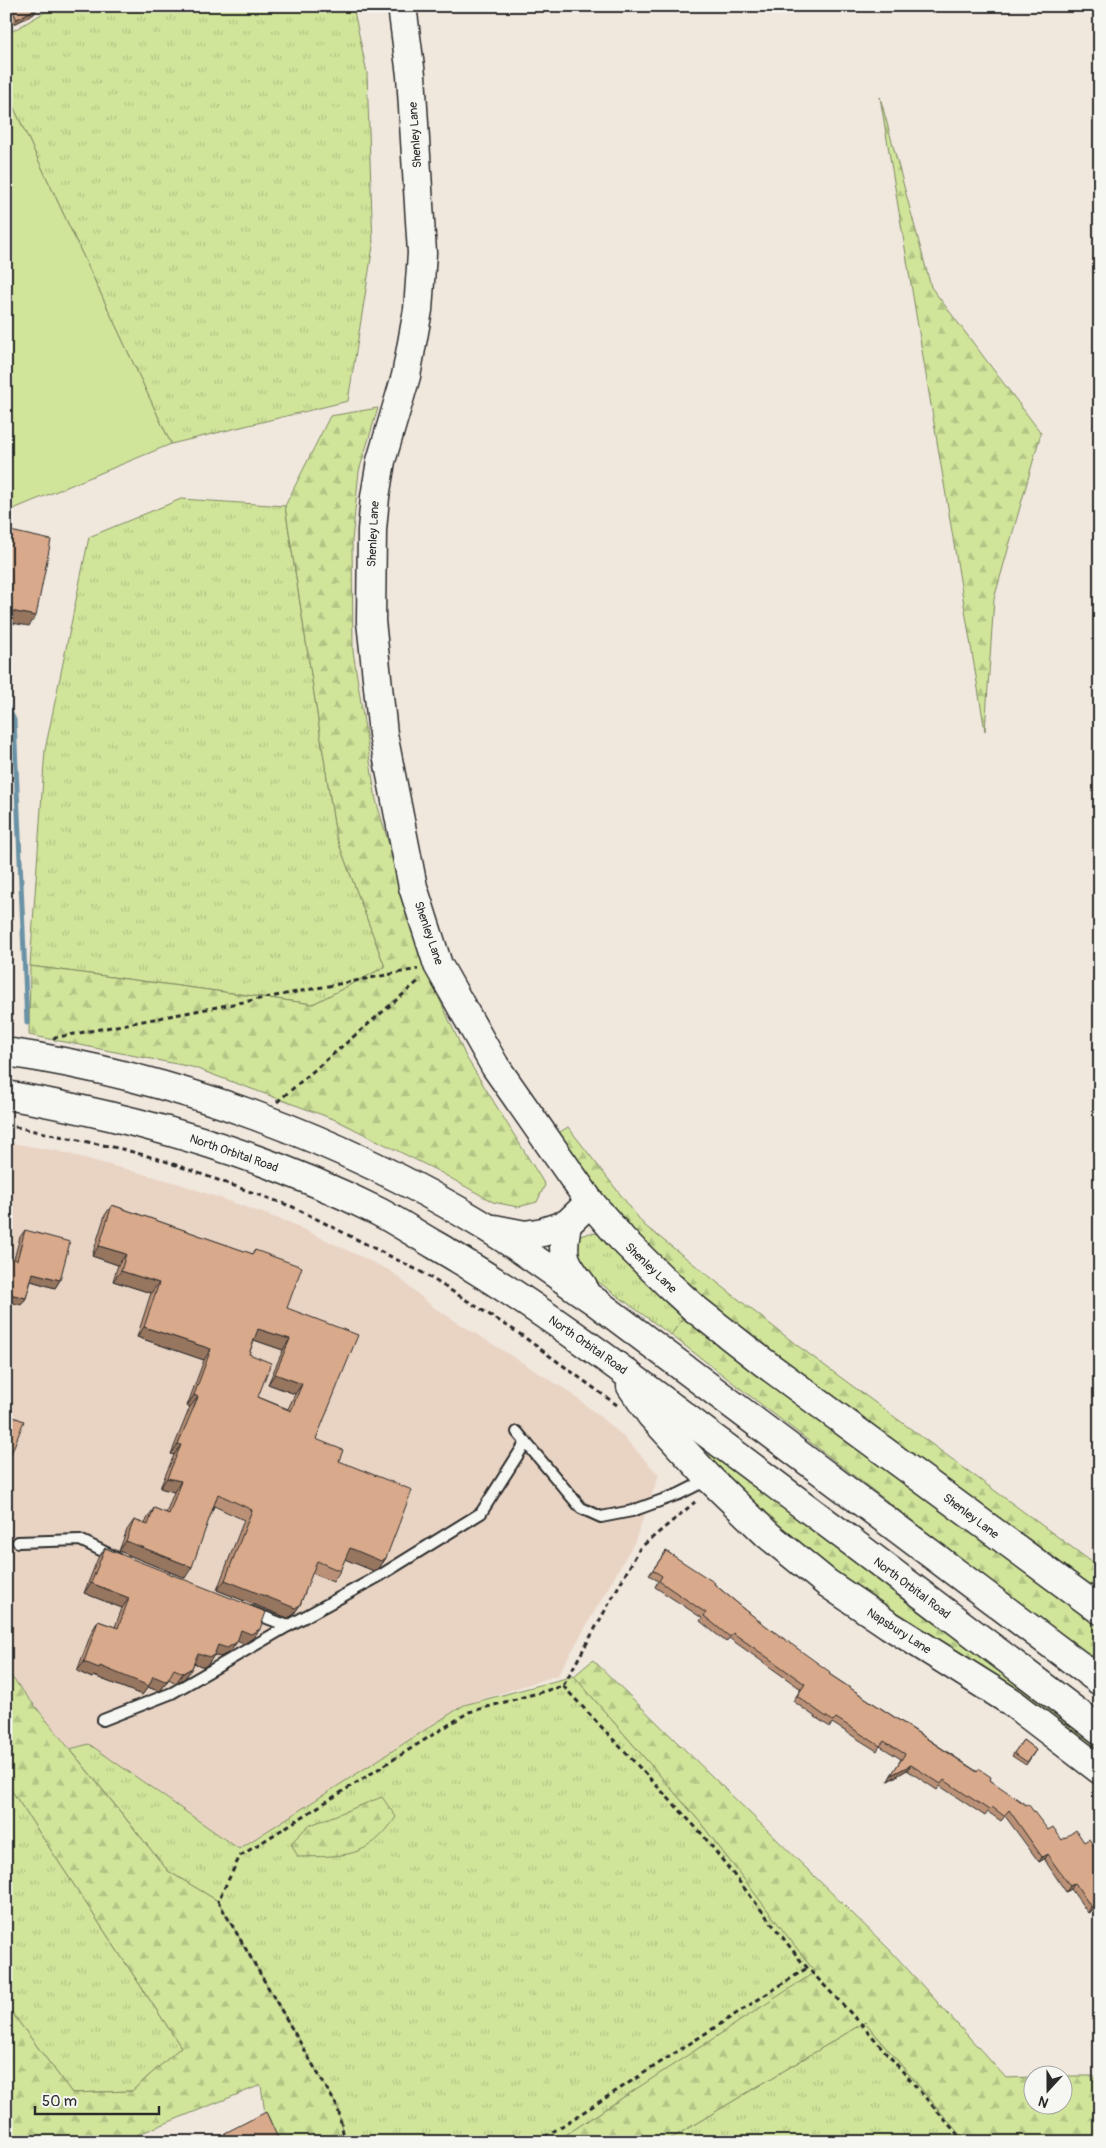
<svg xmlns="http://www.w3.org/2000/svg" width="1106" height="2148" font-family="Pangolin,sans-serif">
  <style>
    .built { fill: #e9d4c4 }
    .grass { fill: url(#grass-tufts); stroke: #7e8862 }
    .forest { fill: url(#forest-firs); stroke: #7e8862 }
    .garden { fill: #d0e59a; stroke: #7e8862 }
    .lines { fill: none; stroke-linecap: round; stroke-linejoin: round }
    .stream { stroke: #6b92a5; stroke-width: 5 }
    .lane-casing { stroke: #2b2b2b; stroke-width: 14 }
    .secondary-casing { stroke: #2b2b2b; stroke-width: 31 }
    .highway-casing { stroke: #2b2b2b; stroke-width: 31 }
    .path { stroke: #2b2b2b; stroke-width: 3; stroke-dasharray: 5 4; stroke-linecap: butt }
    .lane { stroke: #f6f6f2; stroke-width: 10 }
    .secondary { stroke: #f6f6f2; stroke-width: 28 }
    .highway { stroke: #f6f6f2; stroke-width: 28 }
    .wall { fill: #ba9177; stroke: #2b2b2b; fill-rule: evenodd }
    .shaded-wall { fill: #977661; stroke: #2b2b2b }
    .building { fill: #d8a98a; stroke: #2b2b2b; fill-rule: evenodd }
    .labels { text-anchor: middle; stroke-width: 5; stroke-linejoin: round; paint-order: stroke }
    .street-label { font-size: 12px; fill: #2b2b2b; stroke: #f6f6f2 }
  </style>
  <defs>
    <pattern id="grass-tufts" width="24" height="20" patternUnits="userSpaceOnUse" patternTransform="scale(1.25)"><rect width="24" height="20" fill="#d0e59a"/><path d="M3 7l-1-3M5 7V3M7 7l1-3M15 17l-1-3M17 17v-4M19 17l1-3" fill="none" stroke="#b3c585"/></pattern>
    <pattern id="forest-firs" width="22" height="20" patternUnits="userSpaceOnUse" patternTransform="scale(1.25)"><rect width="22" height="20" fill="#d0e59a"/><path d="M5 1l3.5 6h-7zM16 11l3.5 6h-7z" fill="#b3c585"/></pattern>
  </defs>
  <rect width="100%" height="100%" fill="#f0e7dd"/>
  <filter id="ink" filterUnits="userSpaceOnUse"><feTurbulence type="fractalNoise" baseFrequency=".02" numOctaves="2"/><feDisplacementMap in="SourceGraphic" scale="10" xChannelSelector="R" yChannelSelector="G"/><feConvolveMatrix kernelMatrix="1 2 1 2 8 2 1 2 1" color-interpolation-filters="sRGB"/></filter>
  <g filter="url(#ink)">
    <!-- built -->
    <polygon class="built" points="6,1142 58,1151 177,1183 288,1222 391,1271 433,1307 571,1393 623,1436 659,1475 635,1541 558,1675 464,1705 239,1849 89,1744 70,1749 6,1670"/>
    <!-- grass -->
    <g class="grass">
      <polygon points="55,6 353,6 367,73 373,246 348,401 171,444 6,91 6,35"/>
      <polygon points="181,499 285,506 336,836 385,967 313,1004 30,966 45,750 89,537"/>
      <polygon points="590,1233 601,1234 650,1286 685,1315 671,1335 593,1278 580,1265 575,1244 580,1236"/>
      <polygon points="574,1676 700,1822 816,1972 555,2142 344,2142 338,2108 218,1901 168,1871 70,1749 89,1744 239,1849 464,1705"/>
      <polygon points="6,1782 181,2047 132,2091 72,2093 6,2005"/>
      <polygon points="865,2022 966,2142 665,2142"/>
    </g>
    <!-- forest -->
    <g class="forest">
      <polygon points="880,97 931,287 1041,433 994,599 985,731"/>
      <polygon points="378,408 359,471 352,541 353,651 376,800 423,963 466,1057 545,1185 537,1202 518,1207 493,1202 438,1171 336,1120 192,1067 29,1035 30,966 313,1004 385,967 336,836 285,506 330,416"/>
      <polygon points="568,1127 644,1225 798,1346 1100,1568 1100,1596 780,1362 657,1256 616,1214 557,1134"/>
      <polygon points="685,1315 1100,1620 1100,1665 671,1335"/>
      <polygon points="711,1453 906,1602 1100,1745 1100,1759 871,1607 703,1462"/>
      <polygon points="593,1660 891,1951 1006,2078 1033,2077 1034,2106 1064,2106 1064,2076 1100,2076 1100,2142 966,2142 865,2022 665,2142 555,2142 815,1972 700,1822 574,1676"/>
      <polygon points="6,1670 168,1871 218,1901 338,2108 344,2142 269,2142 261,2085 119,2142 6,2142 6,2005 72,2093 132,2091 181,2047 6,1782"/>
      <path d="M382,1797L396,1817C368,1859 344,1856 298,1857L291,1843L308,1826Z"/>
    </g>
    <!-- garden -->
    <polygon class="garden" points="6,91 171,444 6,512"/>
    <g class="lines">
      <!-- stream -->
      <polyline class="stream" points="6,703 14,720 27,1023"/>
      <!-- lane casing -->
      <g class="lane-casing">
        <g id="lane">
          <polyline points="517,1432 581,1508 601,1517 632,1511 679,1494 709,1479"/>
          <polyline points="18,1542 80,1540 115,1557"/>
          <polyline points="251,1612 288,1626"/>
          <polyline points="103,1720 172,1693 288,1626 381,1575 481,1513 526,1442"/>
        </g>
      </g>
      <!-- secondary casing -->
      <g class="secondary-casing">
        <g id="secondary">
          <polyline points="402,6 411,75 422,253 418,310 406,376 381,461 375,497 372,530 371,621 383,734 413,887 438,965 495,1066 590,1202 622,1239 669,1285 694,1308 763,1362 1100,1610"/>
          <polyline points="709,1478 768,1535 827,1583 889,1625 1010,1701 1100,1770"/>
        </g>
      </g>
      <!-- highway casing -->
      <g class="highway-casing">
        <g id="highway">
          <path d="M6,1052C176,1077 340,1138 486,1227C524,1250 559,1277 596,1302L1100,1681"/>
          <path d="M6,1095C135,1117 262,1153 379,1212C398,1222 416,1234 435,1245C535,1303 627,1373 720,1443C847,1538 974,1633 1100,1730"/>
          <path d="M567,1224C561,1257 563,1260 583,1286"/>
          <polyline points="494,1229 525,1235 543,1232 567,1224 590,1202"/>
          <polyline points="631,1386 651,1415 709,1478"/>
        </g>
      </g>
      <!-- path -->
      <g class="path">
        <polyline points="53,1038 418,969"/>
        <polyline points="277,1102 421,979"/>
        <polyline points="6,1125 122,1149 162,1160 293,1207 423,1273 517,1332 617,1405"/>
        <polyline points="563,1686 702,1834 801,1961 864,2027 964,2142"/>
        <polyline points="345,2142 338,2108 218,1901 240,1856 469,1712 563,1686 640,1548 695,1502"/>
        <polyline points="537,2142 807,1968"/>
      </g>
      <!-- lane -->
      <use href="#lane" class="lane"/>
      <!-- secondary -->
      <use href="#secondary" class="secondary"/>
      <!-- highway -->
      <use href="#highway" class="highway"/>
    </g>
    <!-- wall -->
    <g class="wall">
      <polygon points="6,6 36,6 37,8 34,14 14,24 6,11"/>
      <path d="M112,1205L252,1254L255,1250L287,1308L316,1439L339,1461L386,1558L379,1568L374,1571L345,1559L340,1571L333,1582L312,1573L300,1605L293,1615L288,1618L217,1590L244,1520L214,1506L185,1578L119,1551L127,1530L134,1520L145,1524L147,1519L154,1508L166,1513L174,1492L160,1488L174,1455L171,1454L190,1407L187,1406L204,1360L137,1337L151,1293L113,1281L118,1265L92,1256L105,1215ZM254,1340L283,1350L268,1384L295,1394L288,1409L258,1397L249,1354Z"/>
      <polygon points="25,1230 60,1280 55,1288 31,1281 26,1298 21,1305 14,1259 20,1237"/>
      <polygon points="105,1548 260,1629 253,1638 244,1644 237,1641 230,1652 220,1657 214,1655 208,1664 204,1667 194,1663 192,1668 185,1678 176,1683 169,1679 161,1690 158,1691 148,1687 142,1695 94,1676 92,1678 77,1671 92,1631 98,1621 115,1627 122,1608 84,1593 98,1558"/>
      <polygon points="666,1551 714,1584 758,1620 829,1674 990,1780 1048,1830 1062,1840 1084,1842 1100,1855 1100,1904 1088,1913 1071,1889 1066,1892 1044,1859 1039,1862 1005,1816 1001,1821 988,1812 985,1816 940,1786 937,1790 907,1770 888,1781 901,1759 880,1746 877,1751 832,1723 830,1727 818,1719 793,1701 801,1689 729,1638 726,1642 700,1621 702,1618 655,1587 658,1581 649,1575"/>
      <polygon points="1023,1740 1036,1750 1026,1765 1012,1756"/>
      <polygon points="225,2133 275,2142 223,2141 221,2138"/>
    </g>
    <!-- shaded-wall -->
    <g class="shaded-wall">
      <polygon points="37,8 34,14 14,24 17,19"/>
      <polygon points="6,610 36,616 29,626 6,622"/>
      <polygon points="99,1246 126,1254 118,1265 92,1256"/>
      <polygon points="121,1271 159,1283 151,1293 113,1281"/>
      <polygon points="33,1273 60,1280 55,1288 28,1280"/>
      <polygon points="6,1293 26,1298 21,1305 6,1301"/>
      <polygon points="144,1327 211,1349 204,1360 137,1337"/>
      <polygon points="258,1329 290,1339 283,1350 251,1339"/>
      <polygon points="275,1374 302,1384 295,1394 268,1384"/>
      <polygon points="194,1395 198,1397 190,1407 187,1406"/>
      <polygon points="178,1444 181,1445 174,1455 171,1454"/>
      <polygon points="6,1452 11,1454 6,1460"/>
      <polygon points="167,1478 181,1481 174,1492 160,1488"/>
      <polygon points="126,1541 192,1567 185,1578 119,1551"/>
      <polygon points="350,1548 386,1558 379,1568 374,1571 342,1558"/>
      <polygon points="225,1580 300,1605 293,1615 288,1618 217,1590"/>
      <polygon points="91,1583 129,1598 122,1608 84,1593"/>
      <polygon points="260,1629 253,1638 244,1644 234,1640 241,1630"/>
      <polygon points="237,1642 230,1652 220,1657 214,1655 208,1664 204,1667 191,1662 198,1653 218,1645"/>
      <polygon points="84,1662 153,1676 168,1680 161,1690 158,1691 148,1687 142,1695 94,1676 92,1678 77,1671"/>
      <polygon points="192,1668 185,1678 176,1683 183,1673"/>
      <polygon points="911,1765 907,1770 888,1781 891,1775"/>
      <polygon points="1047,1854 1044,1859 1039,1862 1042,1857"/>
      <polygon points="1075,1883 1071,1889 1066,1892 1070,1886"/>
      <polygon points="1100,1902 1100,1904 1088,1913 1091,1907"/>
      <polygon points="278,2138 275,2142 269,2142"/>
    </g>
    <!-- building -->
    <g class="building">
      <polygon points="10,6 36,6 37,8 17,19"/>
      <polygon points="6,530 51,540 36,616 6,610"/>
      <path d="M112,1205L253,1254L255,1250L302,1267L287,1308L358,1335L316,1439L343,1450L339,1461L412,1490L386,1558L381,1561L350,1548L340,1571L317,1561L300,1605L295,1608L225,1580L252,1510L218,1494L192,1567L126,1541L134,1520L148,1525L154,1508L169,1514L181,1481L167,1478L181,1445L178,1444L198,1397L194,1395L211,1349L144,1327L159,1283L121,1271L126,1254L99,1246ZM258,1329L290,1339L275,1374L302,1384L291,1411L258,1397L271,1363L249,1354Z"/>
      <polygon points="25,1230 70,1242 60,1280 33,1273 26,1298 6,1293 6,1257 17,1260"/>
      <polygon points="6,1414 24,1421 11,1454 6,1452"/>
      <polygon points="105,1548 266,1612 260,1629 251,1634 241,1630 237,1642 227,1648 218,1645 214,1655 210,1657 198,1653 192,1668 183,1673 174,1669 168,1680 165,1681 153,1676 149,1686 100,1666 99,1668 84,1662 98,1621 118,1628 129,1598 91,1583"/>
      <polygon points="666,1551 715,1583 714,1584 758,1620 830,1672 829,1674 977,1772 979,1769 991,1777 990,1780 1026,1805 1028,1804 1048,1830 1053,1827 1062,1840 1076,1830 1084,1842 1089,1839 1100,1855 1100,1902 1091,1907 1075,1883 1070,1886 1047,1854 1042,1857 1009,1810 1004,1816 992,1807 989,1810 944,1780 941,1784 911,1765 891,1775 905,1754 884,1741 880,1746 836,1718 833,1721 822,1714 797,1696 805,1684 733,1633 730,1637 704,1616 706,1613 659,1581 662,1576 653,1570"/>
      <polygon points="1023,1740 1036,1750 1027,1762 1014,1753"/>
      <polygon points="266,2112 278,2138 269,2142 222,2142 228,2139 225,2133"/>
    </g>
  </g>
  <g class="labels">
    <!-- street labels -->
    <g class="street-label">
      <text transform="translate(415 135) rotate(-94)" y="4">Shenley Lane</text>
      <text transform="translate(373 534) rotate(-87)" y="4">Shenley Lane</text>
      <text transform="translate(429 933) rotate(71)" y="4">Shenley Lane</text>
      <text transform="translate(234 1153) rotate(19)" y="4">North Orbital Road</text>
      <text transform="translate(651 1268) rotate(44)" y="4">Shenley Lane</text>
      <text transform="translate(588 1345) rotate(35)" y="4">North Orbital Road</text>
      <text transform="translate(971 1516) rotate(37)" y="4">Shenley Lane</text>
      <text transform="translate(912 1588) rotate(37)" y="4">North Orbital Road</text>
      <text transform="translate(899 1631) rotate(33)" y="4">Napsbury Lane</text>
    </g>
  </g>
  <!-- margin -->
  <rect width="1106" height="2148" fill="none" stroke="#f6f6f2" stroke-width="25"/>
  <rect x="12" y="12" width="1081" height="2123" fill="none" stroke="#2b2b2b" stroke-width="2" filter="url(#ink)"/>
  <!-- north arrow -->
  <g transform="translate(1048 2090) rotate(201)"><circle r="24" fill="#f6f6f2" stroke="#a5a5a2"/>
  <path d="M0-4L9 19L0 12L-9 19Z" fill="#2b2b2b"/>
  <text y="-8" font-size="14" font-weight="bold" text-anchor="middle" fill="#2b2b2b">N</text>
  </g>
  <!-- scale -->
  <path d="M35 2106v8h124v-8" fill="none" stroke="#2b2b2b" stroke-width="2.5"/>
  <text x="42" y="2106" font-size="15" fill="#2b2b2b" stroke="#f6f6f2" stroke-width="4" paint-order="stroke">50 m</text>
</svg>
